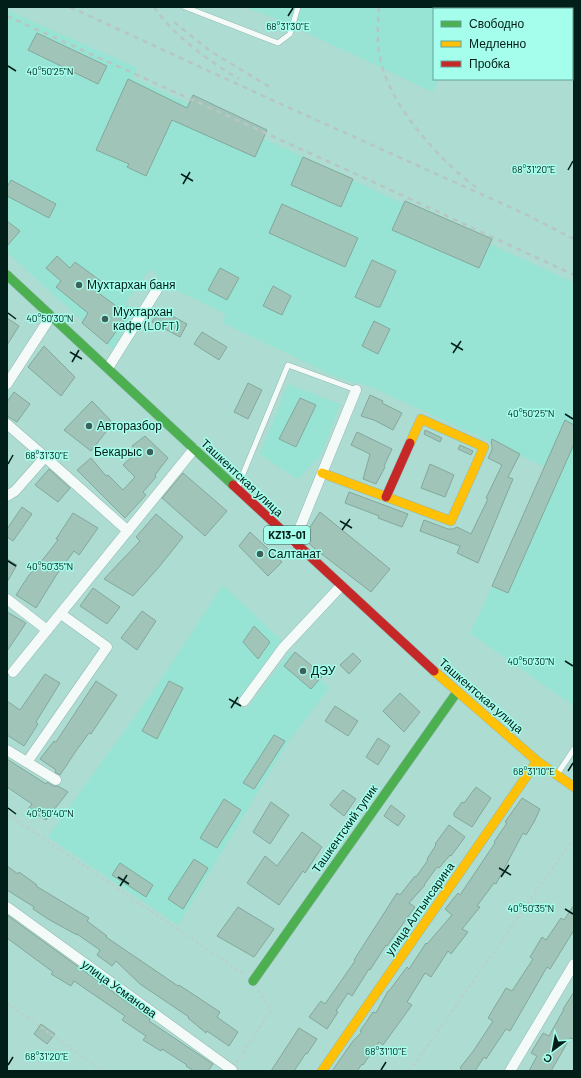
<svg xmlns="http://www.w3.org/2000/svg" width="581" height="1078" font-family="Barlow,sans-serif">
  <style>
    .built { fill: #97e3d4 }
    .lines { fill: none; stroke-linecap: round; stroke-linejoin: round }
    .canal { stroke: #b4cf98; stroke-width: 10 }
    .building { fill: #a0c5b8; stroke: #84a79b }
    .lane-casing { stroke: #93b9b2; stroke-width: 6 }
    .street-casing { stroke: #93b9b2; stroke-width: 11 }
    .fast-casing { stroke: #93b9b2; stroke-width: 10 }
    .slow-casing { stroke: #93b9b2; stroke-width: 10 }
    .jam-casing { stroke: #93b9b2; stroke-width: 10 }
    .path { stroke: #beccca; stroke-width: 1.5; stroke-dasharray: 3 3; stroke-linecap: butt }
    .lane { stroke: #f3faf8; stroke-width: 5 }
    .street { stroke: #f3faf8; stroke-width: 10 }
    .fast { stroke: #4caf50; stroke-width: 9 }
    .slow { stroke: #ffc107; stroke-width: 9 }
    .jam { stroke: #c62828; stroke-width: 9 }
    .rail { stroke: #b8c6c3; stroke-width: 2.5; stroke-dasharray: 5 5; stroke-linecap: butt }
    .ticks { fill: none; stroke: #021e19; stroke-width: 1.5 }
    .poi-dot { fill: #3d605a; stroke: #a5feeb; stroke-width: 1.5 }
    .labels { text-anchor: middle; stroke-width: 3; stroke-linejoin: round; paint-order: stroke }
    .shield { fill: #a5feeb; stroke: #336158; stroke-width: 1 }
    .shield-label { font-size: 11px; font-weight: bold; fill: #021e19 }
    .poi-label { font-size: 12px; fill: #021e19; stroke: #a5feeb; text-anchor: start }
    .street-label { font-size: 12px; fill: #021e19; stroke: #a5feeb }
    .ticks-label { font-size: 10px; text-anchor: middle; fill: #021e19; stroke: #a5feeb; stroke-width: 3; stroke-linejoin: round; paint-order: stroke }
  </style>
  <rect width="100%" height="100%" fill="#acdcd2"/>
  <!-- built -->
  <g class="built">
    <polygon points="244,7 463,7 462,9 434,9 434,79 438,79 433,92 275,18"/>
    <polygon points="7,10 137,68 133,78 574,283 574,706 470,633 548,468 371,387 336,377 222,322 226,314 169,287 150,269 125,304 135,308 113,349 7,252"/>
    <polygon points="288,384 340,404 321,455 298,479 260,455"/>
    <polygon points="223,585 282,641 236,703 246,710 290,652 329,688 286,745 178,925 48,837 156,687"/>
  </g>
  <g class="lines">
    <!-- canal -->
    <g class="canal">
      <polyline points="548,7 549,9"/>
      <polyline points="572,51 574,55"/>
    </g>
  </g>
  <!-- building -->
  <g class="building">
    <polygon points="37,33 107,66 98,84 28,50"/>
    <polygon points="128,79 187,108 193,95 267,130 255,157 172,120 146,176 127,167 129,164 96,150"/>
    <polygon points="303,157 353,179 341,207 291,185"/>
    <polygon points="11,180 56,204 49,218 7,196 7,187"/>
    <polygon points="405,201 492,239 479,268 392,230"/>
    <polygon points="282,204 358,238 345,267 269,233"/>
    <polygon points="7,221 20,231 7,246"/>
    <polygon points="57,256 70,268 75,262 102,282 96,291 128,315 107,344 82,323 88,313 56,287 61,281 46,268"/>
    <polygon points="372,260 396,271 380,307 377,307 355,297"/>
    <polygon points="220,268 239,278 227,300 208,290"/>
    <polygon points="273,286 291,296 282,315 263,306"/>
    <polygon points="159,309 187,324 180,337 152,322"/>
    <polygon points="7,318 19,326 7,345"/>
    <polygon points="374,321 390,329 378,354 362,346"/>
    <polygon points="202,332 227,347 219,360 194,344"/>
    <polygon points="44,346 75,377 61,396 28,367"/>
    <polygon points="248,383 262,390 248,419 234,412"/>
    <polygon points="14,392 30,404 17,422 7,416 7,402"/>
    <polygon points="370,395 383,401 382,403 402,413 393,430 374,420 361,416"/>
    <polygon points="300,398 316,405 296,447 279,439"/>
    <polygon points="92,401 113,423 91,451 64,430"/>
    <polygon points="565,420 574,425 574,444 508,593 492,586"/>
    <polygon points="425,430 442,438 440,442 424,434"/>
    <polygon points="357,432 392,449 384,466 385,467 376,484 363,479 370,454 351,445"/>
    <polygon points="145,436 168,458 155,475 156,477 143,492 146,495 125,518 77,470 91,458 106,476 108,475 123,490 135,477 123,465 138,451 132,446"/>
    <polygon points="492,439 520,454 508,477 513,479 478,563 457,553 460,546 420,531 424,520 448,529 453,529 457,527 471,534 488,499 486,498 502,465 488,458 492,450 492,446 491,442"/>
    <polygon points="460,445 473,451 471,455 458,449"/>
    <polygon points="430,464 454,475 445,497 421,488"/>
    <polygon points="49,469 70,488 58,502 35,485"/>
    <polygon points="183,473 227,511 205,536 162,498"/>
    <polygon points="349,492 408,514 402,527 378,518 379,516 345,503"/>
    <polygon points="22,507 32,514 13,541 7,537 7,529"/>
    <polygon points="320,512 390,569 371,592 314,548 303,538"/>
    <polygon points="73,513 98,528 79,555 74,551 57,574 36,608 16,595 29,575 44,558 58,540 56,539"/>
    <polygon points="156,514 183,537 159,567 133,596 104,579 140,541 136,537"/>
    <polygon points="250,532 282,562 268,576 239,546"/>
    <polygon points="7,559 17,565 7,582"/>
    <polygon points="93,588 120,607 107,624 80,606"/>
    <polygon points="142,611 156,621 137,650 121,638"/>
    <polygon points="7,612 26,623 7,651"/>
    <polygon points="254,626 270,642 258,659 243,642"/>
    <polygon points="295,652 323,675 311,689 284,666"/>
    <polygon points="353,653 361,661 349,674 340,665"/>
    <polygon points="45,674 60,683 36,722 38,724 24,746 7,735 7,701 20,710"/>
    <polygon points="96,681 117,695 91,734 89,733 76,751 60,775 55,772 56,770 40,759 54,741 56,742"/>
    <polygon points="169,681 183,688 157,739 142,731"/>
    <polygon points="400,693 420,712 404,732 383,711"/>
    <polygon points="335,706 358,721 348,736 325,721"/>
    <polygon points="274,735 285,741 254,789 243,783"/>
    <polygon points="378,738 390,746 378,765 366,757"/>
    <polygon points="7,759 46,784 47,782 53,786 58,786 68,792 46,820 28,809 32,804 7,787"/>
    <polygon points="476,787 491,798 472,827 454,816 454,813 462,802 464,803"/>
    <polygon points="343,790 356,799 344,816 330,805"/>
    <polygon points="522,798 540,809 534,822 526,835 523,833 496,884 494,883 477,906 480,907 462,929 468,932 451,954 448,951 431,977 425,973 407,1002 412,1005 383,1045 379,1042 363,1065 362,1064 357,1071 332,1071 353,1041 362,1032 360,1031 373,1012 376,1013 388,991 389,991 407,967 409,969 426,943 427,944 452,915 445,909 458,893 460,895 495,843 494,842 507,823 505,822"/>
    <polygon points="224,799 241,810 217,848 200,838"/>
    <polygon points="271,802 289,815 270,844 253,832"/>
    <polygon points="391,805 405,816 398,826 384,816"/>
    <polygon points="449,825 465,837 451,856 450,855 439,868 437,867 424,885 425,885 409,903 415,907 387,946 386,945 370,970 369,969 352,996 348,993 336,1011 338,1012 327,1029 309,1017 321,1001 325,1004 355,961 354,960 397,893 400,895 415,876 416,877 428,860 427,859 436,845 435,844"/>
    <polygon points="302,832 322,847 305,873 303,871 279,905 247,883 265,856 277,866"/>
    <polygon points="194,859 208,868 183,909 168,899"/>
    <polygon points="120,863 153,885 146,897 112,875"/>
    <polygon points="7,866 18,874 19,872 37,885 36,886 89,918 87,921 107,936 106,937 178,986 179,985 220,1012 217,1017 238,1032 229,1046 207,1031 206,1033 188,1018 189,1017 140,984 116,961 112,966 97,955 100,950 77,934 77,935 48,919 33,909 34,907 7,890"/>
    <polygon points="574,905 574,930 550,969 547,967 510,1031 506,1029 486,1059 484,1057 475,1071 463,1071 460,1068 474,1050 493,1021 488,1018 506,988 512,991 533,959 530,957 542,937 546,940 561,918 564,920"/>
    <polygon points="238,907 274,929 254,957 217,936"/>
    <polygon points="7,915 142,1013 150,1019 149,1021 213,1064 208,1071 194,1071 186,1066 187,1065 162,1049 161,1051 143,1040 146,1036 122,1020 125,1016 74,981 71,986 51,974 53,972 7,938"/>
    <polygon points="574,992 574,1039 570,1038 551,1071 529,1071 537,1056 531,1053 543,1033 549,1036 564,1009 563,1009"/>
    <polygon points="41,1024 55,1034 47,1044 34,1034"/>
    <polygon points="299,1028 317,1039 307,1054 306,1053 294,1071 271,1071"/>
  </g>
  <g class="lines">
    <!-- lane casing -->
    <g class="lane-casing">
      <g id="lane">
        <polyline points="185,7 278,43 290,34 298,7"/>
        <polyline points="238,486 288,365 356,390"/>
        <polyline points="558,773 574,749"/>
      </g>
    </g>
    <!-- street casing -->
    <g class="street-casing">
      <g id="street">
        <polyline points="108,368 158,288"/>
        <polyline points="7,384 51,316"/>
        <polyline points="7,424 45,457 128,531"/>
        <polyline points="7,496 15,491 45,457"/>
        <polyline points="294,542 356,390"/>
        <polyline points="7,599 47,630"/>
        <polyline points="13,672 194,449"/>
        <polyline points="244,701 283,648 341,586"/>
        <polyline points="7,750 56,780"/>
        <polyline points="27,762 107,647 61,614"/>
        <polyline points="7,907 232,1070"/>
        <polyline points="510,1071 574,964"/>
      </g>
    </g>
    <!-- fast casing -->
    <g class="fast-casing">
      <g id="fast">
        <polyline points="7,275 233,485"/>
        <polyline points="253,981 457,692"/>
      </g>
    </g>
    <!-- slow casing -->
    <g class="slow-casing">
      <g id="slow">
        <polyline points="322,473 451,521 484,447 421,419 410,443"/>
        <polyline points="434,671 537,761 574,787"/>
        <polyline points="322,1071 537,761"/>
      </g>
    </g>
    <!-- jam casing -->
    <g class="jam-casing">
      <g id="jam">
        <polyline points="233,485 434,671"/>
        <polyline points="386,497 410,443"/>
      </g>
    </g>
    <!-- path -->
    <g class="path">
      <polyline points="572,7 574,10"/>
      <polyline points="7,814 244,974"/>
      <polyline points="7,1003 102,1071"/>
      <polyline points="236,1063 271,1010 258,990"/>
      <polyline points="410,1071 574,838"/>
    </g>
    <!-- lane -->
    <use href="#lane" class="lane"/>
    <!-- street -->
    <use href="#street" class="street"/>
    <!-- fast -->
    <use href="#fast" class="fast"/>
    <!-- slow -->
    <use href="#slow" class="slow"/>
    <!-- jam -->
    <use href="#jam" class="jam"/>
    <!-- rail -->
    <g class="rail">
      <polyline points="70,7 272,100 523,213 574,239"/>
      <path d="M154,7C174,36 209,61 239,79"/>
      <path d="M379,7C378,25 376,43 381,62C391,107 441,162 477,188"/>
      <polyline points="7,16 380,185 574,275"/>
      <polyline points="174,22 210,51 273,89"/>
    </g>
  </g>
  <!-- ticks -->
  <path class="ticks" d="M288,16L293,8M8,66L16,71M568,170L573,161M181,174L193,181M183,184L190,172M8,313L16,319M451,343L463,350M70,352L82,359M453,353L461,341M72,362L79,350M565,414L573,419M8,464L13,455M340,521L352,528M342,530L350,519M8,561L16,566M565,661L573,666M229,699L241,706M231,708L238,697M568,771L573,763M8,808L16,814M499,868L511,875M118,877L129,884M501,877L509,865M120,886L127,875M565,909L573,914M8,1065L13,1057M381,1070L386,1062"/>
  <!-- markers -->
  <g class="poi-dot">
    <circle cx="79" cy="285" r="4"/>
    <circle cx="105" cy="319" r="4"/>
    <circle cx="89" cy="426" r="4"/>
    <circle cx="150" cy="452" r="4"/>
    <circle cx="260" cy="554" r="4"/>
    <circle cx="303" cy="671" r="4"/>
  </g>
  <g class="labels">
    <!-- shield labels -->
    <rect class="shield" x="264" y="526" width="46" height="18" rx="3"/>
    <g class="shield-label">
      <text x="287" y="539">KZ13-01</text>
    </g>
    <!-- poi labels -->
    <g class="poi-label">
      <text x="87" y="289">Мухтархан баня</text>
      <text x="113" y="316">Мухтархан<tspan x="113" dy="14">кафе (LOFT)</tspan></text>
      <text x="97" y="430">Авторазбор</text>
      <text x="142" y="456" text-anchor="end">Бекарыс</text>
      <text x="268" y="558">Салтанат</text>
      <text x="311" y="675">ДЭУ</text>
    </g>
    <!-- street labels -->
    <g class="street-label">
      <text transform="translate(242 478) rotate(43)" y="4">Ташкентская улица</text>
      <text transform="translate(481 696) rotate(41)" y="4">Ташкентская улица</text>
      <text transform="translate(345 829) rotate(-55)" y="4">Ташкентский тупик</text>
      <text transform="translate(420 909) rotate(-55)" y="4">улица Алтынсарина</text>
      <text transform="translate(119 989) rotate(36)" y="4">улица Усманова</text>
    </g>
  </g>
  <g class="ticks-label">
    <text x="288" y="30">68°31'30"E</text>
    <text x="50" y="75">40°50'25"N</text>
    <text x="534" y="173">68°31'20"E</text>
    <text x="50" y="322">40°50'30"N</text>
    <text x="531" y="417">40°50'25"N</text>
    <text x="47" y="459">68°31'30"E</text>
    <text x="50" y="570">40°50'35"N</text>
    <text x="531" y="665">40°50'30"N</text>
    <text x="534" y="775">68°31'10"E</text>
    <text x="50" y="817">40°50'40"N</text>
    <text x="531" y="912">40°50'35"N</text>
    <text x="386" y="1055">68°31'10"E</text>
    <text x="47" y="1060">68°31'20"E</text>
  </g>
  <!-- border -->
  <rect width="581" height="1078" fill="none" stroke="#021e19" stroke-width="16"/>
  <!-- legend -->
  <rect x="433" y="8" width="140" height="72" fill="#a5feeb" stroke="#64a497"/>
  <rect x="441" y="21" width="20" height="6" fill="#4caf50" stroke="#64a497"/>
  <text x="469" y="28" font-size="12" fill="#021e19">Свободно</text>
  <rect x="441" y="41" width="20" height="6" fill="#ffc107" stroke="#64a497"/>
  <text x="469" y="48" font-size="12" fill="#021e19">Медленно</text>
  <rect x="441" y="61" width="20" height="6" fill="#c62828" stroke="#64a497"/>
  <text x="469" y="68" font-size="12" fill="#021e19">Пробка</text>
  <!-- north arrow -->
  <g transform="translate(553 1050) rotate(212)" stroke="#a5feeb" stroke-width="3" paint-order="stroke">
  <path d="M0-3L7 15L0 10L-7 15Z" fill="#021e19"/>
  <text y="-6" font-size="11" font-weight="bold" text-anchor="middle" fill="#021e19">С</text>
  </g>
</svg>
